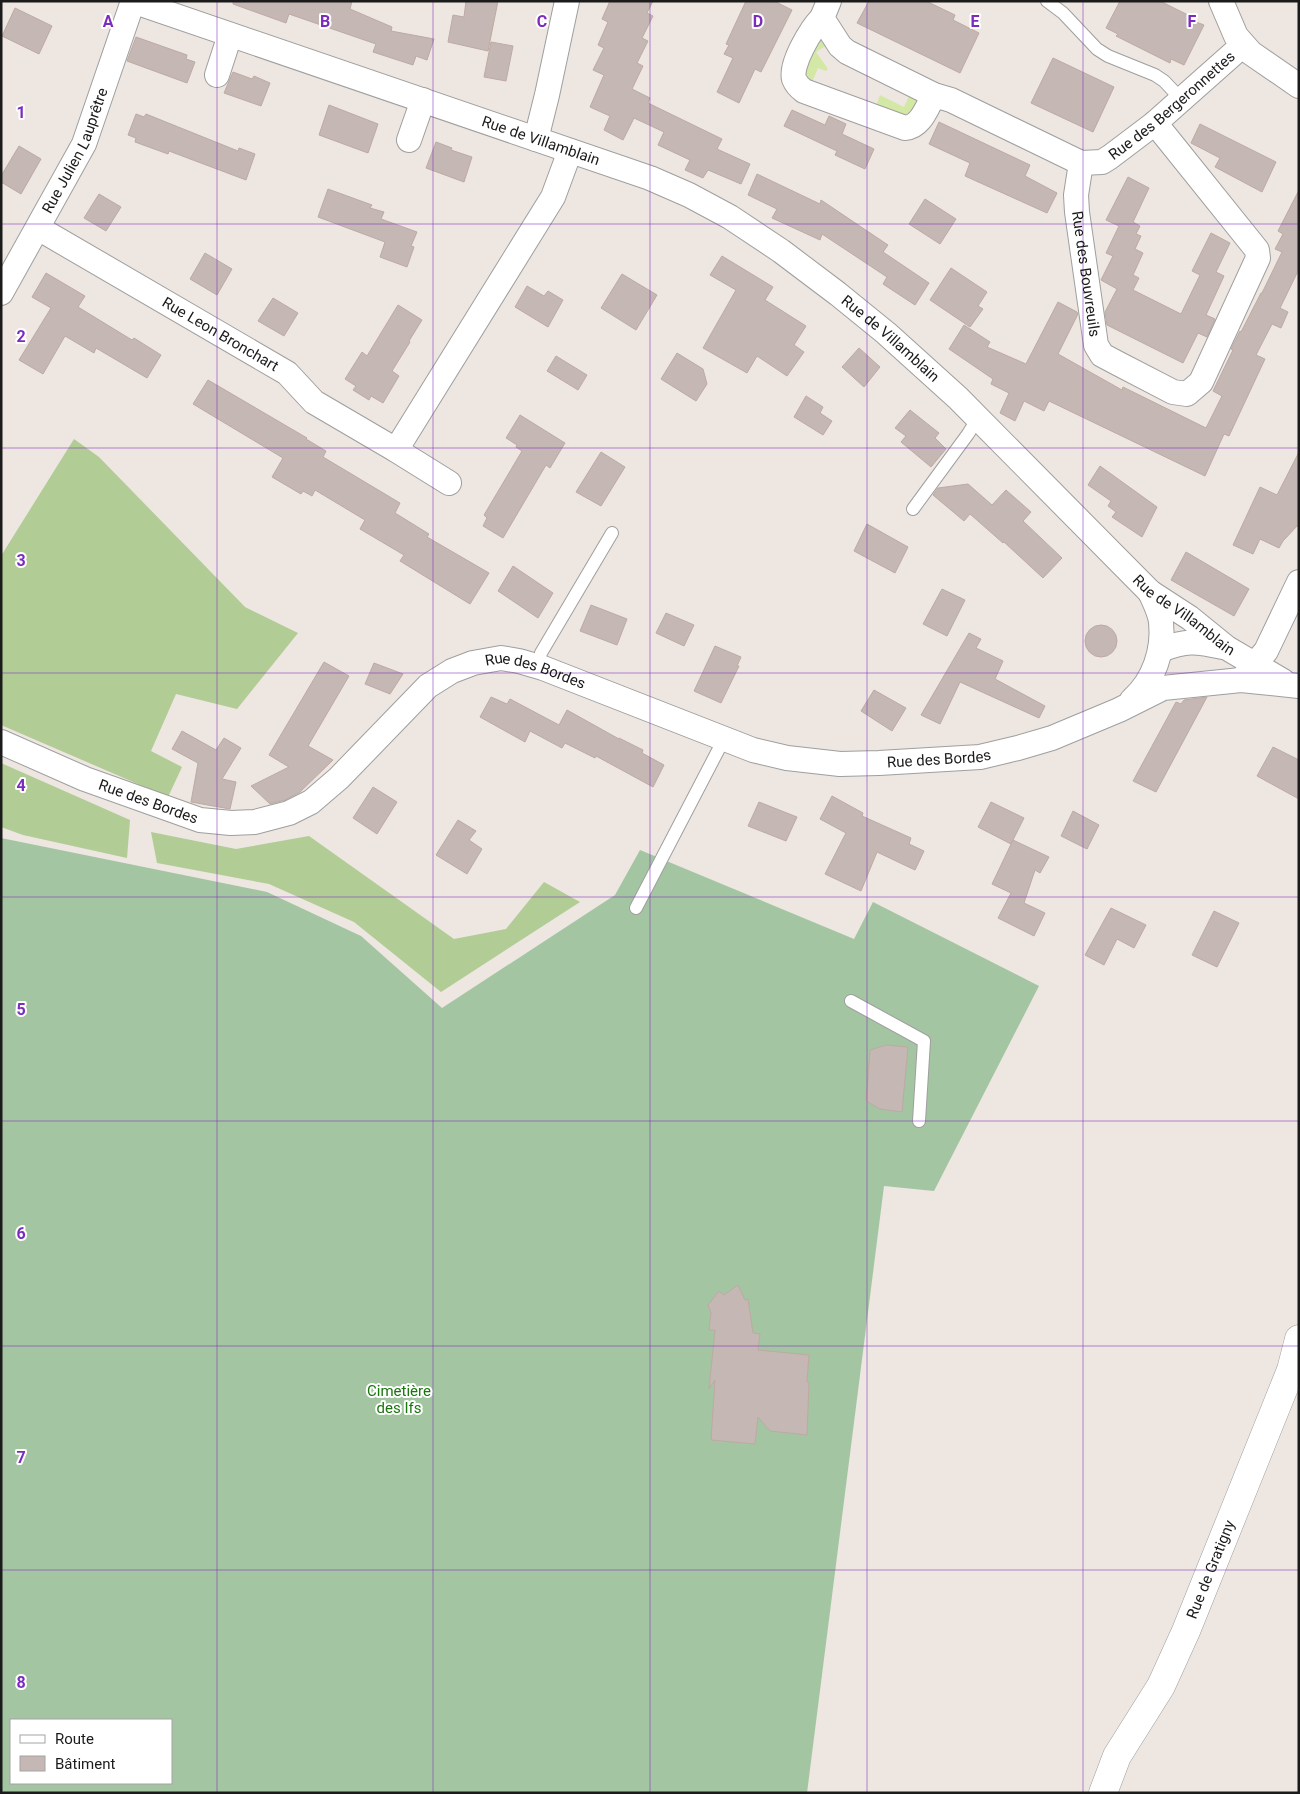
<svg xmlns="http://www.w3.org/2000/svg" width="1300" height="1794" font-family="Roboto,sans-serif">
  <style>
    .grass { fill: #d4e8a6 }
    .forest { fill: #b1cc95 }
    .cemetery { fill: #a4c5a2; fill-rule: evenodd }
    .building { fill: #c4b7b4; stroke: #beaaa3 }
    .lines { fill: none; stroke-linecap: round; stroke-linejoin: round }
    .service-casing { stroke: #9f9f9f; stroke-width: 14 }
    .minor-casing { stroke: #9f9f9f; stroke-width: 26 }
    .tertiary-casing { stroke: #9f9f9f; stroke-width: 29 }
    .service { stroke: #fff; stroke-width: 12 }
    .minor { stroke: #fff; stroke-width: 24 }
    .tertiary { stroke: #fff; stroke-width: 28 }
    .grid { fill: none; stroke: #7b2cbf; stroke-width: 1; stroke-opacity: 0.55 }
    .labels { text-anchor: middle; stroke-width: 4; stroke-linejoin: round; paint-order: stroke }
    .street-label { font-size: 15px; fill: #1b1b1b; stroke: #fff }
    .park-label { font-size: 15px; fill: #19760c; stroke: #fff }
    .grid-label { font-size: 16px; text-anchor: middle; font-weight: bold; fill: #7b2cbf; stroke: #fff; stroke-width: 4; stroke-linejoin: round; paint-order: stroke }
  </style>
  <rect width="100%" height="100%" fill="#ede6e1"/>
  <!-- grass -->
  <g class="grass">
    <polygon points="819,38 823,40 827,45 816,52 828,69 826,71 818,68 810,87 801,80"/>
    <path d="M911,92C922,102 918,105 913,118L874,111L880,95L904,107Z"/>
  </g>
  <!-- forest -->
  <g class="forest">
    <polygon points="74,439 99,457 245,607 298,633 237,709 176,694 151,751 182,767 168,797 1,725 1,556"/>
    <polygon points="1,763 130,820 127,858 23,835 1,827"/>
    <polygon points="151,832 236,849 309,836 454,939 506,929 544,882 580,902 441,992 354,922 269,884 157,863"/>
  </g>
  <!-- cemetery -->
  <path class="cemetery" d="M1,838L267,892L361,936L442,1008L615,895L640,850L854,939L873,902L1039,986L934,1191L884,1186L807,1793H1ZM11,1720H171V1783H11Z"/>
  <!-- building -->
  <g class="building">
    <polygon points="233,1 352,1 350,9 392,27 391,31 434,39 427,60 416,56 413,65 373,52 376,44 289,14 286,23 233,4"/>
    <polygon points="466,1 498,1 488,51 448,42 453,15 464,17"/>
    <polygon points="610,1 653,1 647,13 653,16 642,38 648,41 637,63 643,66 632,89 650,98 648,103 722,139 717,149 750,164 741,184 708,170 703,178 685,170 690,160 658,145 664,132 634,118 623,140 604,130 610,116 590,107 604,75 593,70 604,48 598,45 608,22 602,19"/>
    <polygon points="746,1 774,1 792,10 761,72 755,69 739,103 717,92 733,58 724,54 729,45 726,44"/>
    <polygon points="869,1 926,1 955,15 953,20 979,33 960,73 857,23"/>
    <polygon points="1120,1 1160,1 1192,17 1191,20 1204,25 1184,65 1171,59 1170,63 1116,36 1118,34 1106,28"/>
    <polygon points="15,8 52,26 39,54 2,36"/>
    <polygon points="136,37 187,55 186,59 195,62 187,83 127,61"/>
    <polygon points="491,42 513,46 506,81 484,77"/>
    <polygon points="1053,58 1114,87 1093,132 1031,103"/>
    <polygon points="233,72 252,79 254,76 270,83 261,106 224,93"/>
    <polygon points="329,105 378,124 368,153 319,135"/>
    <polygon points="792,110 825,125 829,116 846,124 842,134 874,149 865,169 835,155 837,151 784,126"/>
    <polygon points="136,114 144,117 146,114 238,151 239,148 255,154 246,180 169,151 168,154 135,142 136,138 128,135"/>
    <polygon points="939,122 1030,165 1025,176 1057,193 1047,213 965,176 970,163 929,144"/>
    <polygon points="1200,124 1276,162 1262,192 1215,167 1220,158 1191,143"/>
    <polygon points="436,142 452,148 451,150 472,157 464,182 426,168"/>
    <polygon points="19,146 41,159 21,194 1,182 1,176"/>
    <polygon points="757,174 820,204 821,200 888,245 883,252 929,283 915,305 883,284 887,277 822,234 820,240 772,218 777,209 748,195"/>
    <polygon points="1128,177 1149,188 1133,222 1140,226 1136,234 1141,236 1135,249 1143,253 1133,275 1139,278 1133,290 1181,314 1200,275 1192,271 1211,233 1230,243 1216,272 1224,276 1206,315 1215,319 1207,337 1198,333 1183,363 1107,325 1105,312 1117,289 1101,280 1113,256 1106,253 1119,226 1106,220"/>
    <polygon points="328,189 372,205 370,208 384,212 381,219 417,232 411,246 414,247 407,267 380,257 385,242 318,217"/>
    <polygon points="1299,190 1299,269 1280,308 1288,312 1281,328 1272,324 1256,355 1265,359 1229,436 1224,434 1205,476 1049,401 1044,411 1024,401 1015,421 1000,413 1009,393 991,384 993,379 949,349 964,325 990,342 987,347 1026,364 1058,302 1077,312 1078,314 1058,354 1122,390 1123,387 1206,428 1222,396 1213,391 1233,350 1231,349 1240,331 1241,332 1261,293 1262,293 1282,252 1275,249 1283,234 1278,231"/>
    <polygon points="99,194 121,207 106,231 84,218"/>
    <polygon points="925,199 956,219 940,244 909,224"/>
    <polygon points="205,253 232,269 217,295 190,279"/>
    <polygon points="722,256 773,287 765,300 806,326 794,345 804,352 787,376 757,356 747,373 703,348 736,290 710,275"/>
    <polygon points="951,268 987,292 978,306 983,309 970,327 930,300"/>
    <polygon points="46,273 85,296 78,307 132,340 134,338 161,355 147,378 96,348 94,353 65,336 43,374 19,360 51,308 32,297"/>
    <polygon points="622,274 657,295 636,330 601,308"/>
    <polygon points="527,286 544,296 548,291 563,300 548,327 515,307"/>
    <polygon points="273,298 298,313 284,336 258,321"/>
    <polygon points="398,305 422,320 409,341 410,342 392,371 399,376 383,403 371,396 369,400 353,390 356,386 345,379 362,352 367,356"/>
    <polygon points="859,348 880,367 864,387 842,367"/>
    <polygon points="677,353 703,369 707,384 696,401 661,379"/>
    <polygon points="556,356 587,375 578,390 547,371"/>
    <polygon points="208,380 307,438 306,439 326,451 323,457 400,503 395,513 429,534 427,537 489,573 470,604 400,561 404,555 360,529 365,520 315,490 312,496 303,491 301,494 272,477 283,458 193,404"/>
    <polygon points="806,396 823,407 820,413 832,421 823,435 794,417"/>
    <polygon points="910,410 939,433 935,438 946,449 931,467 901,442 906,436 895,428"/>
    <polygon points="520,415 565,443 550,468 546,465 503,538 483,526 487,518 484,515 522,451 516,447 517,445 506,438"/>
    <polygon points="601,452 625,467 601,506 576,492"/>
    <polygon points="1299,452 1299,524 1283,541 1279,548 1260,539 1253,554 1233,545 1260,487 1277,495"/>
    <polygon points="1100,466 1157,507 1142,537 1112,517 1116,512 1108,506 1111,501 1088,485"/>
    <polygon points="968,484 992,505 1006,490 1031,512 1023,521 1062,558 1043,578 1004,542 1003,543 970,514 964,521 933,495 938,488"/>
    <polygon points="867,524 908,547 895,573 854,551"/>
    <polygon points="1186,552 1249,589 1234,616 1171,580"/>
    <polygon points="513,566 553,593 538,618 498,591"/>
    <polygon points="942,589 965,600 947,636 923,624"/>
    <polygon points="591,605 627,619 617,645 580,631"/>
    <polygon points="666,613 694,625 684,646 656,633"/>
    <circle cx="1101" cy="641" r="16"/>
    <polygon points="969,633 981,639 976,648 1003,661 995,679 1045,706 1039,718 960,682 940,724 921,715"/>
    <polygon points="715,646 741,657 737,666 739,666 721,703 694,691"/>
    <polygon points="324,662 349,676 308,746 333,760 300,792 285,800 270,804 251,786 289,767 269,755"/>
    <polygon points="374,663 403,674 390,694 365,684"/>
    <polygon points="874,690 906,708 892,731 861,711"/>
    <polygon points="491,697 507,704 510,699 559,725 567,710 619,739 619,738 643,750 642,753 664,765 653,787 596,756 595,758 565,743 562,748 530,731 525,742 480,717"/>
    <polygon points="1207,697 1156,792 1133,781 1176,702 1181,704 1184,700"/>
    <polygon points="182,731 216,750 224,738 241,748 222,779 236,782 230,809 191,802 198,763 172,749"/>
    <polygon points="1273,747 1299,760 1299,799 1257,776"/>
    <polygon points="373,787 397,802 377,834 353,818"/>
    <polygon points="832,796 863,813 862,816 911,838 909,844 924,851 915,870 877,852 861,891 825,874 846,833 820,819"/>
    <polygon points="759,802 797,817 786,841 748,826"/>
    <polygon points="991,802 1024,818 1011,844 978,827"/>
    <polygon points="1073,811 1099,825 1087,849 1061,836"/>
    <polygon points="458,820 476,831 469,840 482,849 467,874 436,855"/>
    <polygon points="1013,840 1049,857 1040,873 1035,870 1024,903 1045,913 1034,936 998,918 1011,893 992,884"/>
    <polygon points="1111,908 1146,925 1134,948 1117,939 1104,965 1085,955"/>
    <polygon points="1214,911 1239,923 1217,967 1192,955"/>
    <polygon points="886,1045 908,1047 902,1112 880,1109 866,1101 870,1050"/>
    <polygon points="738,1285 745,1300 748,1299 753,1333 760,1334 758,1350 809,1355 807,1382 809,1382 807,1435 770,1431 758,1417 755,1444 711,1440 715,1380 709,1389 715,1330 709,1330 711,1313 708,1305 719,1291 724,1295"/>
  </g>
  <g class="lines">
    <!-- service casing -->
    <g class="service-casing">
      <g id="service">
        <polyline points="1047,1 1063,13 1097,49 1108,56 1155,75 1164,81 1182,100"/>
        <polyline points="913,509 968,434 978,418"/>
        <polyline points="538,666 541,653 612,533"/>
        <polyline points="636,908 724,739"/>
        <polyline points="851,1001 924,1041 919,1121"/>
      </g>
    </g>
    <!-- minor casing -->
    <g class="minor-casing">
      <g id="minor">
        <path id="s1" d="M132,1L650,178L689,195L730,217L781,251L838,294L886,333L958,398L1150,592L1190,618L1227,648L1283,681"/>
        <path id="s2" d="M829,1L822,18L840,46L847,52L934,95L951,100L1081,163L1102,162L1110,157L1155,123L1243,45"/>
        <polyline points="1221,1 1236,36 1251,53 1299,86"/>
        <path d="M822,18C811,29 790,64 794,79C796,84 800,88 804,91L905,128C921,127 927,107 934,95"/>
        <polyline points="217,75 230,35"/>
        <polyline points="536,139 547,95 567,1"/>
        <polyline points="409,140 423,100"/>
        <path id="s3" d="M1081,163L1076,195L1077,212L1096,345L1102,355L1119,364L1173,392L1187,394L1201,382L1258,258L1257,250L1253,245L1155,123"/>
        <path id="s4" d="M38,228L287,373L314,402L396,450L553,197L570,151"/>
        <path id="s5" d="M1,293L84,144L133,1"/>
        <polyline points="396,450 449,483"/>
        <path d="M1160,650C1187,640 1195,641 1223,647"/>
        <polyline points="1244,677 1266,651 1299,582"/>
        <path d="M1132,700C1154,681 1164,650 1161,622C1160,612 1154,601 1150,592"/>
        <path id="s6" d="M1,742L85,779L200,820L231,823L255,822L289,813L311,802L339,778L428,686L452,671L473,663L501,658L519,661L543,668L753,750L787,758L840,764L879,763L980,757L1018,748L1052,738L1119,710L1163,688L1241,680L1299,686"/>
      </g>
    </g>
    <!-- tertiary casing -->
    <g class="tertiary-casing">
      <g id="tertiary">
        <path id="s7" d="M1103,1793L1117,1756L1161,1686L1186,1631L1291,1370L1299,1339"/>
      </g>
    </g>
    <!-- service -->
    <use href="#service" class="service"/>
    <!-- minor -->
    <use href="#minor" class="minor"/>
    <!-- tertiary -->
    <use href="#tertiary" class="tertiary"/>
  </g>
  <!-- grid -->
  <path class="grid" d="M217,1V1793M433,1V1793M650,1V1793M867,1V1793M1083,1V1793M1,224H1299M1,448H1299M1,673H1299M1,897H1299M1,1121H1299M1,1346H1299M1,1570H1299"/>
  <g class="labels">
    <!-- street labels -->
    <g class="street-label">
      <text dy="5" stroke="none"><textPath href="#s2" startOffset="431">Rue des Bergeronnettes</textPath></text>
      <text dy="5" stroke="none"><textPath href="#s1" startOffset="432">Rue de Villamblain</textPath></text>
      <text dy="5" stroke="none"><textPath href="#s5" startOffset="161">Rue Julien Lauprêtre</textPath></text>
      <text dy="5" stroke="none"><textPath href="#s3" startOffset="112">Rue des Bouvreuils</textPath></text>
      <text dy="5" stroke="none"><textPath href="#s4" startOffset="211">Rue Leon Bronchart</textPath></text>
      <text dy="5" stroke="none"><textPath href="#s1" startOffset="838">Rue de Villamblain</textPath></text>
      <text dy="5" stroke="none"><textPath href="#s1" startOffset="1242">Rue de Villamblain</textPath></text>
      <text dy="5" stroke="none"><textPath href="#s6" startOffset="609">Rue des Bordes</textPath></text>
      <text dy="5" stroke="none"><textPath href="#s6" startOffset="1029">Rue des Bordes</textPath></text>
      <text dy="5" stroke="none"><textPath href="#s6" startOffset="159">Rue des Bordes</textPath></text>
      <text dy="5" stroke="none"><textPath href="#s7" startOffset="249">Rue de Gratigny</textPath></text>
    </g>
    <!-- park labels -->
    <g class="park-label">
      <text x="399" y="1396">Cimetière<tspan x="399" dy="17">des Ifs</tspan></text>
    </g>
  </g>
  <g class="grid-label">
    <text x="108" y="27">A</text>
    <text x="325" y="27">B</text>
    <text x="542" y="27">C</text>
    <text x="758" y="27">D</text>
    <text x="975" y="27">E</text>
    <text x="1192" y="27">F</text>
    <text x="21" y="118">1</text>
    <text x="21" y="342">2</text>
    <text x="21" y="566">3</text>
    <text x="21" y="791">4</text>
    <text x="21" y="1015">5</text>
    <text x="21" y="1239">6</text>
    <text x="21" y="1463">7</text>
    <text x="21" y="1688">8</text>
  </g>
  <!-- border -->
  <rect width="1300" height="1794" fill="none" stroke="#1b1b1b" stroke-width="5"/>
  <!-- legend -->
  <rect x="10" y="1719" width="162" height="65" fill="#ffffff" stroke="#a4a4a4"/>
  <rect x="20" y="1735" width="25" height="8" fill="#ffffff" stroke="#a4a4a4"/>
  <text x="55" y="1744" font-size="15" fill="#1b1b1b">Route</text>
  <rect x="20" y="1756" width="25" height="15" fill="#c4b7b4" stroke="#a4a4a4"/>
  <text x="55" y="1769" font-size="15" fill="#1b1b1b">Bâtiment</text>
</svg>
